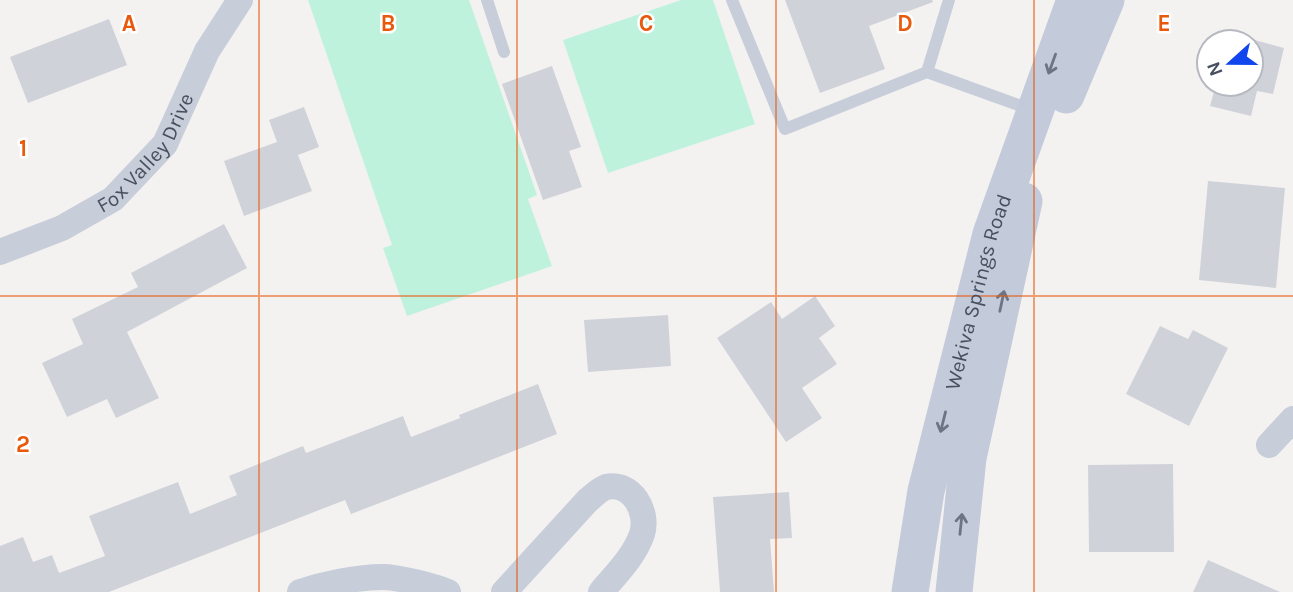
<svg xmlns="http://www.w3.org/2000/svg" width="1293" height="592" font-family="Karla,sans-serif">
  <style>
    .green { fill: #bff2dd }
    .building { fill: #d0d2d9 }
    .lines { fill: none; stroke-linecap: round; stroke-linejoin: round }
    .service { stroke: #c7cdd9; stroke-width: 12 }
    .minor { stroke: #c7cdd9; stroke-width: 26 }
    .secondary { stroke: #c3cada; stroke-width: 37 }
    .oneway { stroke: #6d7585 }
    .grid { fill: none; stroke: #e8590c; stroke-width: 2; stroke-opacity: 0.55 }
    .labels { text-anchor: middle; stroke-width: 5; stroke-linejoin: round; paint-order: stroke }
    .street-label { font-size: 21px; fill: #485060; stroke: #fff }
    .grid-label { font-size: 23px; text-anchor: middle; font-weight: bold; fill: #e8590c; stroke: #fff; stroke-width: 5; stroke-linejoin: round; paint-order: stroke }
  </style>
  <rect width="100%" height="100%" fill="#f4f2f1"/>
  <!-- green -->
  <g class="green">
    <polygon points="308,0 469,0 537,195 528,199 552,266 407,316 383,248 392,245"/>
    <polygon points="681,0 713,0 755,124 608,173 563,40"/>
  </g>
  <!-- building -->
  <g class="building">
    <polygon points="785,0 932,0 933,2 869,26 885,69 820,93"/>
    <polygon points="109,19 127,65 28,103 10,57"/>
    <polygon points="1251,39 1284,48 1273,94 1257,91 1251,116 1210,106 1216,84 1251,84"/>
    <polygon points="552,66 581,147 569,151 582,187 543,200 502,84"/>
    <polygon points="304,107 319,147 298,155 312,191 244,216 224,161 277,142 269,120"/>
    <polygon points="1208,181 1285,188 1276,288 1199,280"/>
    <polygon points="224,224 247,268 127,332 159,398 116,418 107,399 67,417 42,363 83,344 72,319 138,287 131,273"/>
    <polygon points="815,296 835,326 819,338 837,364 802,388 822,418 786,442 717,338 771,302 782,319"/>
    <polygon points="668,315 671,366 588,372 584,320"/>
    <polygon points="1160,326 1188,339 1193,330 1228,348 1189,426 1126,394"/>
    <polygon points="538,384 557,434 450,476 351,514 345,500 109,592 0,592 0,546 23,537 33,562 52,555 59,573 105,556 89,516 178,482 190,514 237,495 229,476 303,446 306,453 403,416 411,437 460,418 459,415"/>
    <polygon points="1173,464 1174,552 1089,552 1088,465"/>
    <polygon points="789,492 792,538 770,539 774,592 720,592 713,497"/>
    <polygon points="1208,560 1280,592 1193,592"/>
  </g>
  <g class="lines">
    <!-- service -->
    <g class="service">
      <polyline points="487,0 504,52"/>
      <polyline points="732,0 785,129 927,72 1032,110"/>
      <polyline points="927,72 949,0"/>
    </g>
    <!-- minor -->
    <g class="minor">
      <path id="s1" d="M0,252L62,228L113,199L165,144L207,51L240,0"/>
      <polyline points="1269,445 1293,419"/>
      <path d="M300,592C324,584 357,577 383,577C398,577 433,586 448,592"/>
      <path d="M504,592L588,500C593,496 600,489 606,487C632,481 649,512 642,534C634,557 616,574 601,592"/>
    </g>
    <!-- secondary -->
    <g class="secondary">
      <polyline points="1066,95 1106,0"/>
      <path id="s2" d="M910,592L926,491L991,234L1075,0"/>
      <polyline points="954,592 968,458 1024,201"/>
    </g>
  </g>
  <!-- one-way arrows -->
  <defs><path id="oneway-shaft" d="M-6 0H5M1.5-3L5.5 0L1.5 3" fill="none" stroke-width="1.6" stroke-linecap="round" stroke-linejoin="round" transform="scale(1.75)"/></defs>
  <g class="oneway">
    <use href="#oneway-shaft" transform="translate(1052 64) rotate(110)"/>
    <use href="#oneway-shaft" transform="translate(1002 301) rotate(-78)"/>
    <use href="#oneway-shaft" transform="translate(943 422) rotate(104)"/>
    <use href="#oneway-shaft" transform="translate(961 524) rotate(-84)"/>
  </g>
  <!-- grid -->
  <path class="grid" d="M259,0V592M517,0V592M776,0V592M1034,0V592M0,296H1293"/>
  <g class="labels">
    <!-- street labels -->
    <g class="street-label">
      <text dy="7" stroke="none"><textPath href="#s1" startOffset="182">Fox Valley Drive</textPath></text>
      <text dy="7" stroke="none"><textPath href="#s2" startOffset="308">Wekiva Springs Road</textPath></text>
    </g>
  </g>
  <g class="grid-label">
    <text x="129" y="31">A</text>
    <text x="388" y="31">B</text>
    <text x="646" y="31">C</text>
    <text x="905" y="31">D</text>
    <text x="1164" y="31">E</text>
    <text x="23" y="156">1</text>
    <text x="23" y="452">2</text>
  </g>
  <!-- north arrow -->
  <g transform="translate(1230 63) rotate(249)"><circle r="33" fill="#ffffff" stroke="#b6b9bf" stroke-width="2"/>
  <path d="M0-5L12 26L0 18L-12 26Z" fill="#1146ee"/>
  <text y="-10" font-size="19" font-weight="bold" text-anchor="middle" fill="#485060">N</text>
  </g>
</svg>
